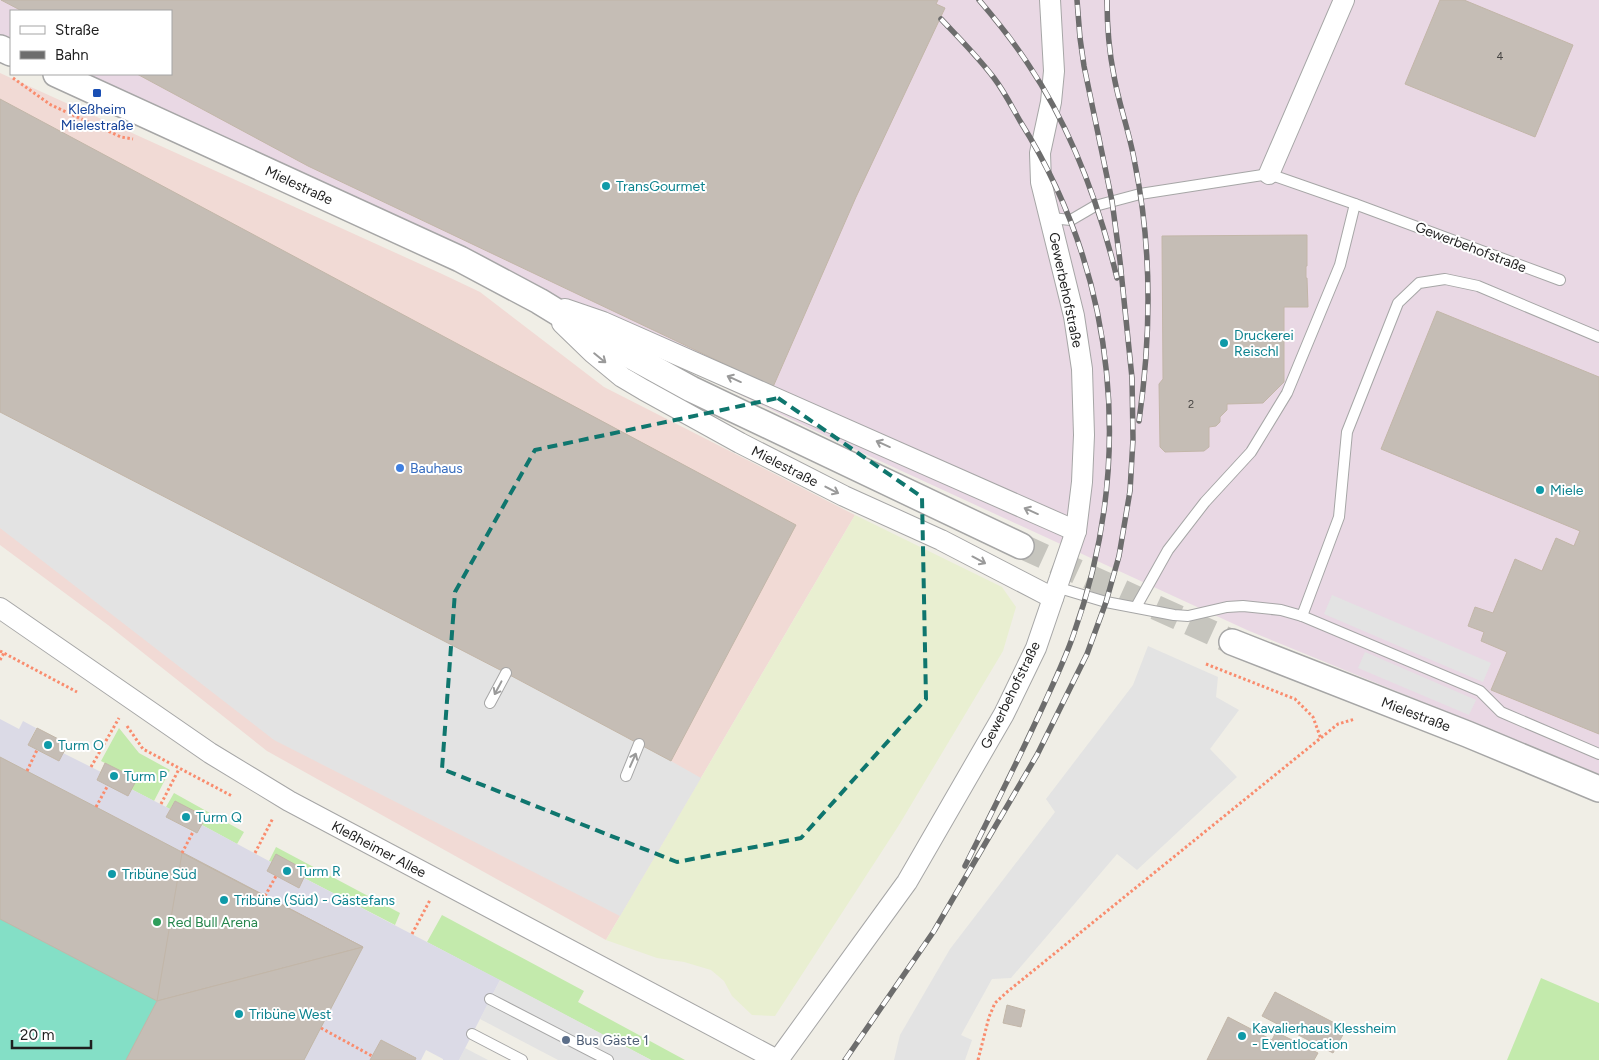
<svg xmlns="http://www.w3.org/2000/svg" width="1599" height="1060" font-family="Figtree,sans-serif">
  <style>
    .commercial { fill: #f1dad5 }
    .industrial { fill: #e9d8e4 }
    .farmland { fill: #e9efd1 }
    .grass { fill: #c3eaac }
    .pitch { fill: #84dfc6 }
    .parking { fill: #e3e3e3 }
    .plaza { fill: #dbdae6 }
    .building { fill: #c5bdb5; stroke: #c2b6a8 }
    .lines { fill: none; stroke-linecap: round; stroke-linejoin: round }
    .tertiary-tunnel { stroke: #c6c5be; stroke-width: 25; stroke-dasharray: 25 12; stroke-linecap: butt }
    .service-casing { stroke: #a6a6a6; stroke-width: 12 }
    .minor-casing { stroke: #a6a6a6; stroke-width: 22 }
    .tertiary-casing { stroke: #a6a6a6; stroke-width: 28 }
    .path { stroke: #f98c6e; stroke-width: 3; stroke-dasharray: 2.5 2.5; stroke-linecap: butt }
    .service { stroke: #fff; stroke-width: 10 }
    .minor { stroke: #fff; stroke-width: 20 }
    .tertiary { stroke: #fff; stroke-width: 25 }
    .rail-casing { stroke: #6d6d6d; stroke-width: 5.5 }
    .rail { stroke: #fff; stroke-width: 4; stroke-dasharray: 11; stroke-linecap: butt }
    .oneway { stroke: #9a9a9a }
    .marked { fill: none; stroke: #0f766e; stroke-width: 4; stroke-dasharray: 10 6; stroke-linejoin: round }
    .transit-dot { fill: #1a4fb4; stroke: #fff; stroke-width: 2 }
    .culture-dot { fill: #0f9aa8; stroke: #fff; stroke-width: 2 }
    .shop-dot { fill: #3f7fe0; stroke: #fff; stroke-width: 2 }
    .leisure-dot { fill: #2e9e5b; stroke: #fff; stroke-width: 2 }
    .service-dot { fill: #5c6f8a; stroke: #fff; stroke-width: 2 }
    .labels { text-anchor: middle; stroke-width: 4; stroke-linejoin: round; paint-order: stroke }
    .number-label { font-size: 11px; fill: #484644 }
    .transit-label { font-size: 14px; fill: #164399; stroke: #fff }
    .street-label { font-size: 14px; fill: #1f1f1f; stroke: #fff }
    .culture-label { font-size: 14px; fill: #0d838f; stroke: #fff; text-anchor: start }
    .shop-label { font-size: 14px; fill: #366cbe; stroke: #fff; text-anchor: start }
    .leisure-label { font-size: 14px; fill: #27864d; stroke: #fff; text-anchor: start }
    .service-label { font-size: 14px; fill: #4e5e75; stroke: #fff; text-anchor: start }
  </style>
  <rect width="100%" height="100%" fill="#f0eee6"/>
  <!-- commercial -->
  <polygon class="commercial" points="0,73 440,273 480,292 604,387 855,515 606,940 267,751 108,625 0,545"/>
  <!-- industrial -->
  <polygon class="industrial" points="0,0 1599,0 1599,774 1247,630 828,437 71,74 171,74 171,11 11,11 11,45 0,40"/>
  <!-- farmland -->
  <polygon class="farmland" points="855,515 1002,587 1016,607 1003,651 899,825 775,1016 752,1015 732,996 724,981 711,970 684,962 657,958 606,940"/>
  <!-- grass -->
  <g class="grass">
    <polygon points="119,728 139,753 170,770 154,801 131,789 136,779 101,761"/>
    <polygon points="174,793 244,832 237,844 202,825 206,817 175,801 170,809 166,807"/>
    <polygon points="276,847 400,913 395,925 304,878 307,871 276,855 272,862 269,861"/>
    <polygon points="442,915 584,991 578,1002 685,1060 651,1060 427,942"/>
    <polygon points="1541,978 1599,1003 1599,1060 1507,1060"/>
  </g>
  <!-- pitch -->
  <polygon class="pitch" points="0,757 363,947 304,1060 0,1060"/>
  <!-- parking -->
  <g class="parking">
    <polygon points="0,412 506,673 671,761 701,778 620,916 274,740 0,528"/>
    <polygon points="1332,595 1491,663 1483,682 1324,614"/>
    <polygon points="1148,646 1218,677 1216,697 1239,710 1210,749 1237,777 1137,870 1117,854 1011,978 992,979 961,1035 972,1040 965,1060 894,1060 900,1035 950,949 1055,812 1046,799 1133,685"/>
    <polygon points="1365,652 1476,700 1469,715 1358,668"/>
    <polygon points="500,980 651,1060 558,1060 480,1019"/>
    <polygon points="465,1048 488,1060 459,1060"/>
  </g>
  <!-- plaza -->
  <polygon class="plaza" points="0,719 19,729 23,721 36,728 28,745 59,761 63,753 101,772 97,780 131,789 170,809 167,817 193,832 197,833 202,825 269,861 272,862 267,871 299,887 304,878 500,980 459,1060 443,1060 443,1059 426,1050 421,1060 415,1060 415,1057 381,1040 370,1060 304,1060 363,947 0,757"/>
  <!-- building -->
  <g class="building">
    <polygon points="1,0 938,0 936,4 945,8 856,197 773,387 308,166 137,74 171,74 171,11 22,11"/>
    <polygon points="1440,0 1464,0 1573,45 1535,137 1405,84"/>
    <polygon points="0,99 796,525 671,761 506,673 0,412"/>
    <polygon points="1307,235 1307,266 1306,266 1306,278 1307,278 1308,307 1284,307 1284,382 1263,403 1227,404 1227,410 1220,417 1220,422 1216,426 1209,427 1209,447 1204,451 1165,452 1160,447 1159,384 1163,379 1162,236"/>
    <polygon points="1437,311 1599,377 1599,734 1491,690 1507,652 1481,641 1484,632 1468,626 1475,607 1493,613 1515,559 1542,571 1556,538 1574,546 1580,531 1381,449"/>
    <polygon points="37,728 68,744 59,761 28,745"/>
    <polygon points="0,757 96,807 363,947 157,1001 0,919"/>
    <polygon points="105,763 137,779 128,796 97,780"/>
    <polygon points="175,801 206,817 197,833 166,817"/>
    <polygon points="182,853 363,947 157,1001"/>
    <polygon points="276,854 307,871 299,888 267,871"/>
    <polygon points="363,947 304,1060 126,1060 157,1001"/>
    <polygon points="1275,992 1346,1029 1333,1053 1262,1016"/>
    <polygon points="1007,1005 1025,1010 1021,1027 1003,1023"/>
    <polygon points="1228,1017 1272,1040 1276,1032 1318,1053 1314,1060 1207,1060"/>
    <polygon points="381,1040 416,1058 415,1060 370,1060"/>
  </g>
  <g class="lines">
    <!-- tertiary-tunnel -->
    <polyline class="tertiary-tunnel" points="1021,546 1232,642"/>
    <!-- service casing -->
    <g class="service-casing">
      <g id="service">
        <polyline points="1051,218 1071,220 1095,206 1140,194 1269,174 1355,204 1560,280"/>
        <polyline points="1056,587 1106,602 1174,615 1188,616 1227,607 1243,606 1281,610 1302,616 1480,691 1501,712 1599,754"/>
        <polyline points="1136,607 1168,550 1205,502 1251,452 1287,393 1340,265 1355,204"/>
        <polyline points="1302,616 1339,517 1347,432 1398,303 1419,283 1445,279 1478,286 1599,337"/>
        <polyline points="490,703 506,673"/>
        <polyline points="626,776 639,744"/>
        <polyline points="490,999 608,1060"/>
        <polyline points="472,1034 522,1060"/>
      </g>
    </g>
    <!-- minor casing -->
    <g class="minor-casing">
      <g id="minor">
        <polyline points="1269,174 1344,0"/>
        <polyline points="565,309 603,322 1076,531"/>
        <polyline points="562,323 593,353 622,377 644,390 740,443 844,496 941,540 1053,598"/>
        <polyline points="0,608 210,753 289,801 777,1060"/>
        <polyline points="778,1060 907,882 1004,714 1036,648 1076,531 1082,482 1084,435 1082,369 1074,316 1041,182 1040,153 1051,102 1054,71 1050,0"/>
      </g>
    </g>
    <!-- tertiary casing -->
    <g class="tertiary-casing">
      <g id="tertiary">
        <polyline points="0,48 11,53"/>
        <polyline points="56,74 460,259 539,301 611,345 691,389 1021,546"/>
        <polyline points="1232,642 1467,734 1599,789"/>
      </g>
    </g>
    <!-- path -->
    <g class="path">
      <polyline points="13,78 51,105 121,137 133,139"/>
      <polyline points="0,651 77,692"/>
      <polyline points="0,660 4,653"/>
      <polyline points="1206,664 1295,699 1313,717 1321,739"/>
      <polyline points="127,726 143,749 232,796"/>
      <polyline points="91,767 119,718"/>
      <polyline points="27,771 37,750"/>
      <polyline points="161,804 179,769"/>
      <polyline points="96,807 108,785"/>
      <polyline points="182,853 193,832"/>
      <polyline points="255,853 273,818"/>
      <polyline points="265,896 276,876"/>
      <polyline points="412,934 430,900"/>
      <polyline points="321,1028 372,1056"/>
      <polyline points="978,1060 989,1017 995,1003 1007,992 1338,724 1355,719"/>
    </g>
    <!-- service -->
    <use href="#service" class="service"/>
    <!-- minor -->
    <use href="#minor" class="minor"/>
    <!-- tertiary -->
    <use href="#tertiary" class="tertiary"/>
    <!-- rail casing -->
    <g class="rail-casing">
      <g id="rail">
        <path d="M979,0C997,21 1013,41 1028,64C1071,128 1099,204 1117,278"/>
        <path d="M1107,0C1107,25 1109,51 1114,76C1119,105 1130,134 1135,164C1152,248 1151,337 1139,421"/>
        <path d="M941,19C959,38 978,57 994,78C1004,91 1012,107 1020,121C1118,277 1135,463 1073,636C1065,659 1054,682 1044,704C1019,759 992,812 965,866"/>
        <polyline points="845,1060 934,931 1037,755 1087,654 1106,602 1119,556 1130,491 1133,439 1132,378 1120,261 1112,201 1084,66 1080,38 1077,0"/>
      </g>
    </g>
    <!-- rail -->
    <use href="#rail" class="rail"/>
  </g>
  <!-- one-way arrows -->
  <defs><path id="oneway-shaft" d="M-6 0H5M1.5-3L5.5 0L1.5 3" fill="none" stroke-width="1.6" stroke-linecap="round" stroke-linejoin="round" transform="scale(1.25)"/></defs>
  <g class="oneway">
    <use href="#oneway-shaft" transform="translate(600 358) rotate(39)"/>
    <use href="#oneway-shaft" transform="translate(734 379) rotate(-156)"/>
    <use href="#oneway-shaft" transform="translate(883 444) rotate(-156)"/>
    <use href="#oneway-shaft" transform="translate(832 490) rotate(27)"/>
    <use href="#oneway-shaft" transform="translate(1031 511) rotate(-156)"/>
    <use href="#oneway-shaft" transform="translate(979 560) rotate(28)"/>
    <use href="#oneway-shaft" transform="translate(498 688) rotate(118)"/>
    <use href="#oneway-shaft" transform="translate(633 760) rotate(-66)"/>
  </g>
  <!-- marked area -->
  <path class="marked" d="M778,398L922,497L926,699L801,838L677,862L442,769L455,592L535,450Z"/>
  <!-- markers -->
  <rect class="transit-dot" x="92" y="88" width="10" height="10" rx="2.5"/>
  <g class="culture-dot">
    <circle cx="606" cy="186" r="5"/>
    <circle cx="1224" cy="343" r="5"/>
    <circle cx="1540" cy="490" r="5"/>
    <circle cx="48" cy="745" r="5"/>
    <circle cx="114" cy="776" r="5"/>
    <circle cx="186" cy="817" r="5"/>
    <circle cx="287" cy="871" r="5"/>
    <circle cx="112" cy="874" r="5"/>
    <circle cx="224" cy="900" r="5"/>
    <circle cx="239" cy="1014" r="5"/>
    <circle cx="1242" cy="1036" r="5"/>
  </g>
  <circle class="shop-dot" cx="400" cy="468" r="5"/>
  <circle class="leisure-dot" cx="157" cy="922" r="5"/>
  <circle class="service-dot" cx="566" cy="1040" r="5"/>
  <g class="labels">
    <!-- number labels -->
    <g class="number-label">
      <text x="1500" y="60">4</text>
      <text x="1191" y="408">2</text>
    </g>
    <!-- transit labels -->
    <g class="transit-label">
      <text x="97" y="114">Kleßheim<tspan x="97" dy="16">Mielestraße</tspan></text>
    </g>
    <!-- street labels -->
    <g class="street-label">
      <text transform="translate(299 185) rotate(25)" y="5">Mielestraße</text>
      <text transform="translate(1471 247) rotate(21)" y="5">Gewerbehofstraße</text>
      <text transform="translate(1066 290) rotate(78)" y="5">Gewerbehofstraße</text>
      <text transform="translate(785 466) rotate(27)" y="5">Mielestraße</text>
      <text transform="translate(1010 695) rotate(-64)" y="5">Gewerbehofstraße</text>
      <text transform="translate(1416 714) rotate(21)" y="5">Mielestraße</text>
      <text transform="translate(379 849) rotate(28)" y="5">Kleßheimer Allee</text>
    </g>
    <!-- culture labels -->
    <g class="culture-label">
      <text x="616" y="191">TransGourmet</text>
      <text x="1234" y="340">Druckerei<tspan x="1234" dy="16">Reischl</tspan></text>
      <text x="1550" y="495">Miele</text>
      <text x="58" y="750">Turm O</text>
      <text x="124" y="781">Turm P</text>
      <text x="196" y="822">Turm Q</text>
      <text x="297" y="876">Turm R</text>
      <text x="122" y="879">Tribüne Süd</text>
      <text x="234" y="905">Tribüne (Süd) - Gästefans</text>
      <text x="249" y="1019">Tribüne West</text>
      <text x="1252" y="1033">Kavalierhaus Klessheim<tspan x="1252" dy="16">- Eventlocation</tspan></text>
    </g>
    <!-- shop labels -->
    <g class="shop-label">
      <text x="410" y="473">Bauhaus</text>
    </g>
    <!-- leisure labels -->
    <g class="leisure-label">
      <text x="167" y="927">Red Bull Arena</text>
    </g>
    <!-- service labels -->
    <g class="service-label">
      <text x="576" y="1045">Bus Gäste 1</text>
    </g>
  </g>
  <!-- legend -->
  <rect x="10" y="10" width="162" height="65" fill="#ffffff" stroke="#a5a5a5"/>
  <rect x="20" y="26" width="25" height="8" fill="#ffffff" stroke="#a5a5a5"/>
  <text x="55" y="35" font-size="15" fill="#1f1f1f">Straße</text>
  <rect x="20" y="51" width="25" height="8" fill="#6d6d6d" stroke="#a5a5a5"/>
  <text x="55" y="60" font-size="15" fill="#1f1f1f">Bahn</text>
  <!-- scale -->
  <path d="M12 1040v8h79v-8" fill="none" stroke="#1f1f1f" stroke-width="2.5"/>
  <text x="20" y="1040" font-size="15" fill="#1f1f1f" stroke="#ffffff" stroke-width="4" paint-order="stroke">20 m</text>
</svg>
